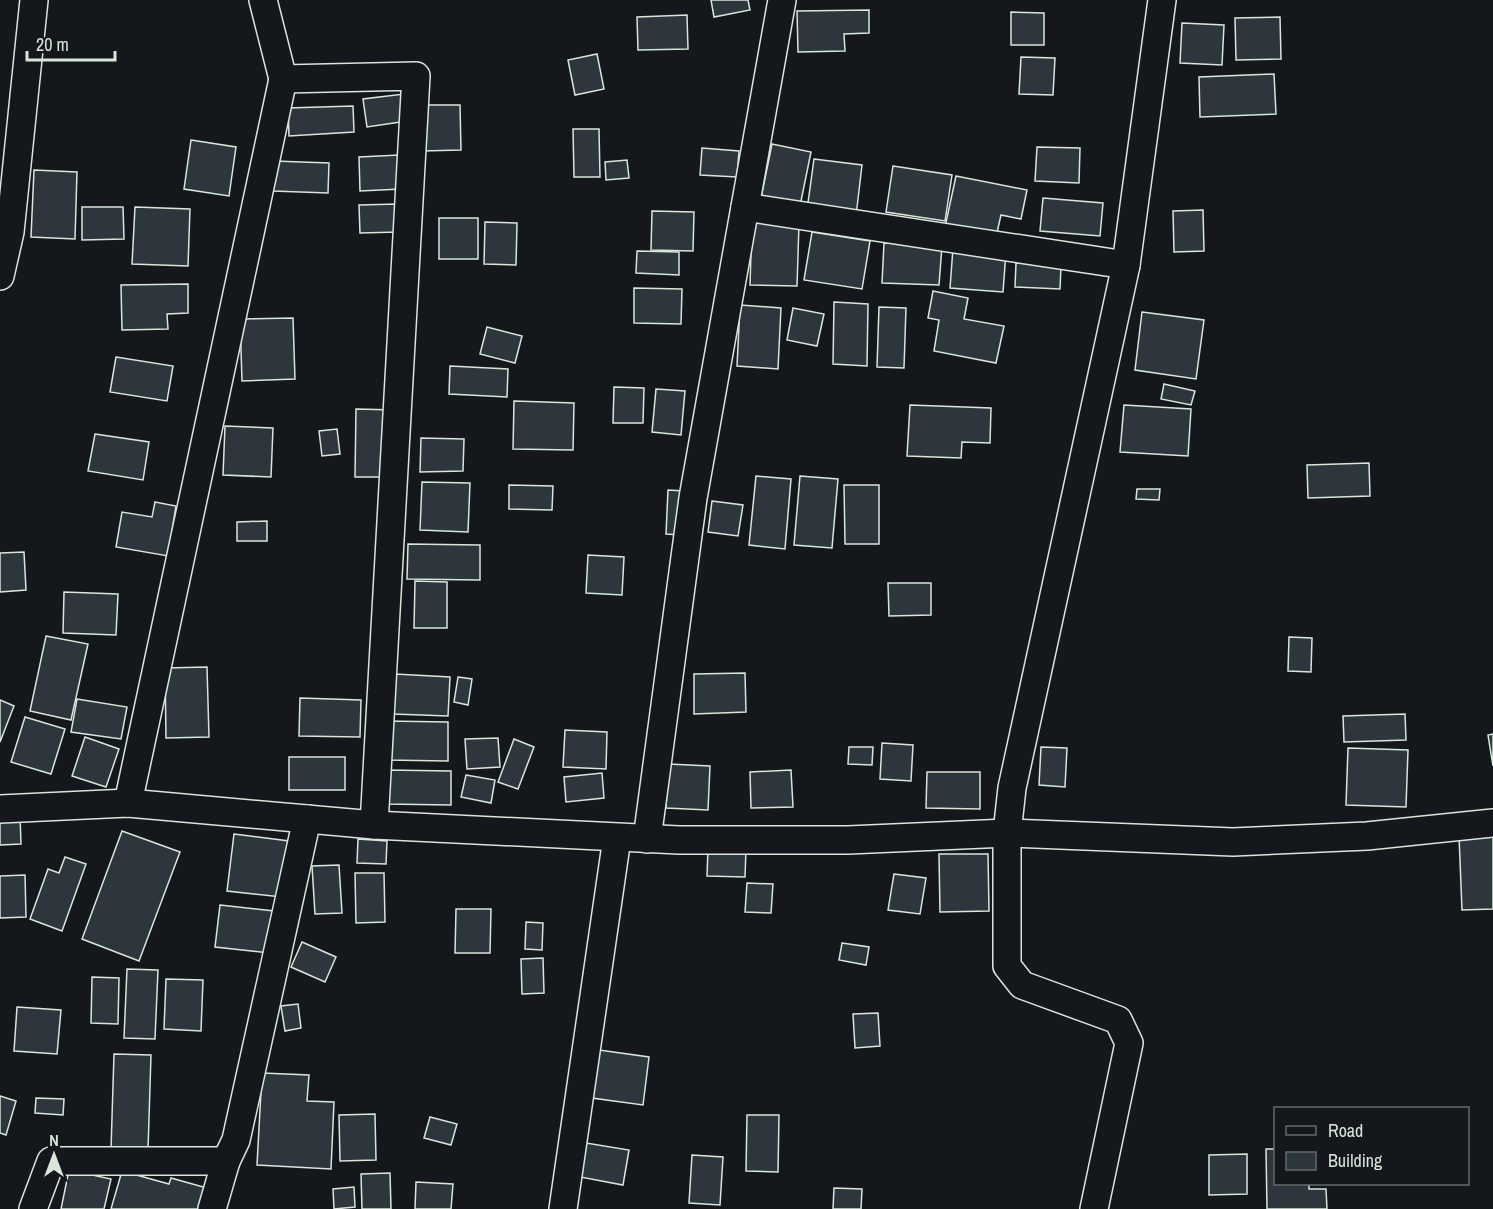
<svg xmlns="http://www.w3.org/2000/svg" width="1493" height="1209" font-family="'Archivo Narrow',sans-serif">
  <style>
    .building { fill: #2c363c; stroke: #d8e6dc; stroke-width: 1.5 }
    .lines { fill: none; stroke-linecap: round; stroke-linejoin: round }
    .street-casing { stroke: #d8e6dc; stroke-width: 30 }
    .street { stroke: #14181c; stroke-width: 27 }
  </style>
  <rect width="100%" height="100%" fill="#14181c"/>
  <!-- building -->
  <g class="building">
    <polygon points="711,0 748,0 750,10 714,17"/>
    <polygon points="869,10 869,33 844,34 845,51 798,52 797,11"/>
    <polygon points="1011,12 1044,13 1044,45 1011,45"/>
    <polygon points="687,15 688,49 638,50 637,17"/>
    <polygon points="1280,17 1281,59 1236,60 1235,18"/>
    <polygon points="1182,23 1224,25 1222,65 1180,63"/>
    <polygon points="597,54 604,89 575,95 568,60"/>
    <polygon points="1021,57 1055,58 1053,95 1019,94"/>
    <polygon points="1274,74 1276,114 1200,117 1199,77"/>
    <polygon points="404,94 407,121 367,127 363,99"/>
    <polygon points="421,105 460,105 461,150 422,151"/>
    <polygon points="353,106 354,132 289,136 288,108"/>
    <polygon points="573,129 599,129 600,177 574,177"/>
    <polygon points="191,140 236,147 229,196 184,189"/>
    <polygon points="772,144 811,152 800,206 761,198"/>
    <polygon points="1037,147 1080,148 1079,183 1035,181"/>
    <polygon points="702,148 739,151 737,177 700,175"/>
    <polygon points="399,155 401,189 360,191 359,157"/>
    <polygon points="814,159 862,165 856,216 807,210"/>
    <polygon points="627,160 629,178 606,180 605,162"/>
    <polygon points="274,161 329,163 328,193 273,191"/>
    <polygon points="893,166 952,175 945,221 886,212"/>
    <polygon points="34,170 77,172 75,239 31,237"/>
    <polygon points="956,176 1027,190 1021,219 1001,215 996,237 945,227"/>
    <polygon points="1043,198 1103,203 1100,236 1040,231"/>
    <polygon points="398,204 399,232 360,233 359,205"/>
    <polygon points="82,207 123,207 124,239 82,240"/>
    <polygon points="135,207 190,209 188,266 132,264"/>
    <polygon points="1203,210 1204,251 1174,252 1173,211"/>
    <polygon points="652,211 694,212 693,251 651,250"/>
    <rect x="439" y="218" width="39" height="41"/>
    <polygon points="485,222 517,223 516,265 484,264"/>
    <polygon points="752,222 799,224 797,286 750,285"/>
    <polygon points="812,232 870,241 862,289 804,280"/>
    <polygon points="884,243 942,246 939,285 882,283"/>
    <polygon points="953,248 1006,252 1003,292 950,288"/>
    <polygon points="637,251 679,252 679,275 636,273"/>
    <polygon points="1016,263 1061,266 1060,289 1015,287"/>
    <polygon points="188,284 188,313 167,314 168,329 122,330 121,285"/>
    <polygon points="634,288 682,289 681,324 634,323"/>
    <polygon points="933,291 968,298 964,319 1004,326 996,363 934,351 939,320 928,318"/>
    <polygon points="834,302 868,304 867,366 833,364"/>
    <polygon points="740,305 781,308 778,369 737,366"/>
    <polygon points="879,307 906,308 904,368 877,367"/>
    <polygon points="793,308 824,314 817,346 787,340"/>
    <polygon points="1142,312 1204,320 1196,379 1135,370"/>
    <polygon points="293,318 295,379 242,381 240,319"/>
    <polygon points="487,327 522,336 515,363 480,354"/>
    <polygon points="116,357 173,366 167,401 110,392"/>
    <polygon points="450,366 508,369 507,397 449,394"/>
    <polygon points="1164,384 1195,391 1191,405 1161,399"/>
    <polygon points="614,387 644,388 643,423 613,423"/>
    <polygon points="656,389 685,391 681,435 652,432"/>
    <polygon points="514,401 574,403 573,450 513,449"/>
    <polygon points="910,405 991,408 990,443 962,442 961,458 907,456"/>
    <polygon points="1124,405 1191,409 1188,456 1120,452"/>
    <polygon points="356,409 396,410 395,477 355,477"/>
    <polygon points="225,426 273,428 271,477 223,475"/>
    <polygon points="337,429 340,454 322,456 319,431"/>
    <polygon points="95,434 149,442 143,480 88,471"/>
    <polygon points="421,438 464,439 463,471 420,472"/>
    <polygon points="1369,463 1370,496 1308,498 1307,465"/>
    <polygon points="756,476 791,479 785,549 749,545"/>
    <polygon points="800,476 838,479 832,548 794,545"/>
    <polygon points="422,482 470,483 468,532 420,530"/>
    <polygon points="509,485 553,486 552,510 509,509"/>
    <polygon points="844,485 879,485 879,544 845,544"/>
    <polygon points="1137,489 1160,489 1159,500 1136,499"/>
    <polygon points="668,490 684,491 681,535 666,534"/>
    <polygon points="712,501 743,505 738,536 708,532"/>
    <polygon points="155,502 176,506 168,556 116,547 122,512 152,517"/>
    <polygon points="267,521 267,541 237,541 237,522"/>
    <polygon points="408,544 480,545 480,580 407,579"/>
    <polygon points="24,552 26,590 0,592 0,553"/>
    <polygon points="588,555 624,557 622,595 586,593"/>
    <polygon points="415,581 447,582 447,628 414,628"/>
    <polygon points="888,583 931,583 931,615 889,616"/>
    <polygon points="64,592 118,594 116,635 63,633"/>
    <polygon points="46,636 88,644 71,720 30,711"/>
    <polygon points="1289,637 1312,638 1311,672 1288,671"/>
    <polygon points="207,667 209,737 166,738 165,668"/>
    <polygon points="745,673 746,712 694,714 694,674"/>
    <polygon points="395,674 450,677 448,716 393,714"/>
    <polygon points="458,677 472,679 468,705 454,702"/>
    <polygon points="300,698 361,700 360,737 299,736"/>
    <polygon points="77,699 127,707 121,739 71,732"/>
    <polygon points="0,700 14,706 0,742"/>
    <polygon points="1405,714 1406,740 1344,742 1343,716"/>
    <polygon points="25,717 65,729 51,774 11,762"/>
    <polygon points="386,721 448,722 448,761 385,760"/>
    <polygon points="565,730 607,732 606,769 563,767"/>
    <polygon points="1493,734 1493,766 1488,735"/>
    <polygon points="85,737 119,749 106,787 72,776"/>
    <polygon points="498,738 500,767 467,769 465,739"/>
    <polygon points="514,739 534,747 518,789 498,782"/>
    <polygon points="882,743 913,745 911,781 880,779"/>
    <polygon points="849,747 873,747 872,765 848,764"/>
    <polygon points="1041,747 1067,748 1065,787 1039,785"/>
    <polygon points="1348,748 1408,750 1406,807 1346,805"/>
    <rect x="289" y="757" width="56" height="33"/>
    <polygon points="668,764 710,766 708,810 666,808"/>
    <polygon points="387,770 451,771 451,805 386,804"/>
    <polygon points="791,770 793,807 751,808 750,772"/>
    <polygon points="927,772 980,772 980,809 926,808"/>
    <polygon points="602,773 604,798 566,802 564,777"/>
    <polygon points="466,775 495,780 491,803 461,797"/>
    <polygon points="20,816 21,844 0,845 0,818"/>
    <polygon points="122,831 180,852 139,961 82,939"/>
    <polygon points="234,834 289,841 282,897 227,891"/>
    <polygon points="1493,834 1493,909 1462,910 1459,836"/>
    <polygon points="358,839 387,841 386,864 357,863"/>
    <polygon points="708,848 746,849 745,877 707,876"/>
    <polygon points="939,854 988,854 989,911 940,912"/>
    <polygon points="65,857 86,864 62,931 30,919 48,869 59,873"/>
    <polygon points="339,865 342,913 315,914 312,866"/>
    <polygon points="355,873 384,873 385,922 356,923"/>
    <polygon points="894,874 926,878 920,914 888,910"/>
    <polygon points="25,875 26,917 0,918 0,876"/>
    <polygon points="747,883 773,884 771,913 745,912"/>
    <polygon points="220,905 274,911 269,953 215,947"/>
    <polygon points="456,909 491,909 490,953 455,953"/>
    <polygon points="526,922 543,923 542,950 525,949"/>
    <polygon points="302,942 336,957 325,982 291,967"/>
    <polygon points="842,943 869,947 866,965 839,960"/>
    <polygon points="543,958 544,993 522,994 521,959"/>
    <polygon points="127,969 158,970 155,1039 124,1038"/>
    <polygon points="92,977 119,978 118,1024 91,1023"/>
    <polygon points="166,979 203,980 201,1031 164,1029"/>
    <polygon points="298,1004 301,1028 285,1031 281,1006"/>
    <polygon points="17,1007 61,1010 57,1054 14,1051"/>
    <polygon points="878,1013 880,1046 855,1048 853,1014"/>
    <polygon points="599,1050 649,1057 643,1105 592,1098"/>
    <polygon points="114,1054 151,1055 148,1150 111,1149"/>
    <polygon points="262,1073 309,1075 307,1101 334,1102 331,1169 257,1165"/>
    <polygon points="0,1096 16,1101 6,1135 0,1133"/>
    <polygon points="36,1098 64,1099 63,1115 35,1113"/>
    <polygon points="375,1114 376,1160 340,1161 339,1115"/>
    <polygon points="747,1115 779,1115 778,1172 746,1171"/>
    <polygon points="430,1117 457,1124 451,1145 424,1138"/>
    <polygon points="580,1142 629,1150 623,1185 575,1176"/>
    <polygon points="1266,1149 1276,1149 1276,1184 1309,1184 1309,1189 1326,1189 1327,1209 1267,1209"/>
    <polygon points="1247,1154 1247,1194 1209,1195 1209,1155"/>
    <polygon points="692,1155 723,1157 720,1205 689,1203"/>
    <polygon points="69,1170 111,1179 104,1209 61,1209"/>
    <polygon points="122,1171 169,1184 171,1178 214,1190 209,1209 111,1209"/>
    <polygon points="390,1173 391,1209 362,1209 361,1174"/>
    <polygon points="416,1182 453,1184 451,1209 415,1209"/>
    <polygon points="354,1187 355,1207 334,1209 333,1189"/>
    <polygon points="834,1188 862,1189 861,1209 833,1209"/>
  </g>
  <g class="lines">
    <!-- street casing -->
    <g class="street-casing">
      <g id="street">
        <polyline points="263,0 283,79 416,76 374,825"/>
        <polyline points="745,207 1126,265"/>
        <polyline points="0,276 10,232 34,0"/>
        <polyline points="128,803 283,79"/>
        <polyline points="0,809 128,803 374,825 679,840 848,840 1007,833 1233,842 1367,836 1493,823"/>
        <polyline points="647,839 693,498 782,0"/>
        <polyline points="33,1209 51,1161 226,1161"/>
        <polyline points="212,1209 226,1161 236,1140 307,819"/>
        <polyline points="563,1209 617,838"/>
        <polyline points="1094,1209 1129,1043 1118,1020 1022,985 1007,966 1007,833 1012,788 1126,265 1162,0"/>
      </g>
    </g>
    <!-- street -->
    <use href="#street" class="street"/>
  </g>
  <!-- legend -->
  <rect x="1274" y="1107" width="195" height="78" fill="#14181c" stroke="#626a69" stroke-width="1.5"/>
  <rect x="1286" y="1126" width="30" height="9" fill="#14181c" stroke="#626a69" stroke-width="1.5"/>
  <text x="1328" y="1137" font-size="18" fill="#d8e6dc">Road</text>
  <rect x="1286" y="1152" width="30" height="18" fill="#2c363c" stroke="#626a69" stroke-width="1.5"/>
  <text x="1328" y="1167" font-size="18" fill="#d8e6dc">Building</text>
  <!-- north arrow -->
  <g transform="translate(54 1155)" stroke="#14181c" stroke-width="4.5" paint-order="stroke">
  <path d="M0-4.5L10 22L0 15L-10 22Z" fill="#d8e6dc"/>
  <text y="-9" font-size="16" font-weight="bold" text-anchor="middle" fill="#d8e6dc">N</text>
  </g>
  <!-- scale -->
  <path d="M27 51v9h88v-9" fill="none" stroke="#d8e6dc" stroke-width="3"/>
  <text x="36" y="51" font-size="18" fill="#d8e6dc" stroke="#14181c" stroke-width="4.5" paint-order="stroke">20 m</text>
</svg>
